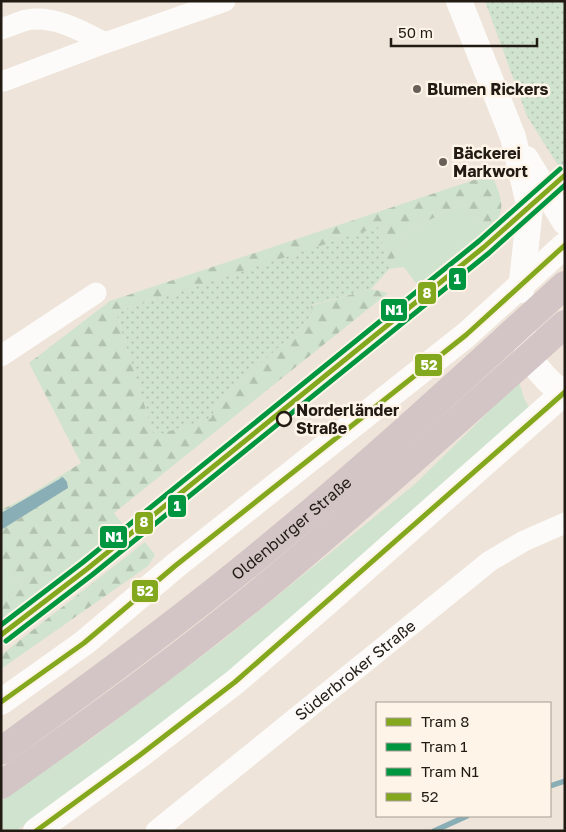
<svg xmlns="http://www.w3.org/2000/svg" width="566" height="832" font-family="'Golos Text',sans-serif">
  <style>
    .green { fill: #d0e3ce }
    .forest { fill: url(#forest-firs) }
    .park { fill: url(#park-dots) }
    .water { fill: #8aaeb5 }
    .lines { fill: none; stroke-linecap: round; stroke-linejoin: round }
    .stream { stroke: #8aaeb5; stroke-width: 5.5 }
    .minor { stroke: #fcfbf9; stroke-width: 21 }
    .tertiary { stroke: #fcfbf9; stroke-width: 26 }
    .trunk { stroke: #d3c5c5; stroke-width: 28 }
    .bus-1-casing { stroke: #fef4e8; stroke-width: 9 }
    .bus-1 { stroke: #84a81d; stroke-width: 5 }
    .tram-1-casing { stroke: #fef4e8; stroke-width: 9 }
    .tram-2-casing { stroke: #fef4e8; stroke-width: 9 }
    .tram-3-casing { stroke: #fef4e8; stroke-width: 9 }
    .tram-1 { stroke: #84a81d; stroke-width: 5 }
    .tram-2 { stroke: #009640; stroke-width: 5 }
    .tram-3 { stroke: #009640; stroke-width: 5 }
    .poi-dot { fill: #696159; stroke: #fef4e8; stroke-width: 2 }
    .stop-dot { fill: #fef4e8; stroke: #211b14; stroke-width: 2.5 }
    .labels { text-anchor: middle; stroke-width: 5; stroke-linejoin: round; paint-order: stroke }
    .poi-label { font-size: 16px; font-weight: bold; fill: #211b14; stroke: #fef4e8; text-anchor: start }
    .stop-label { font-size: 16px; font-weight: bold; fill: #211b14; stroke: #fef4e8; text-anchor: start }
    .street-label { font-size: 16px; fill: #211b14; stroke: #fef4e8 }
    .line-badge { stroke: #fef4e8; stroke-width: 2 }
    .badge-label { font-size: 14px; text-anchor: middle; font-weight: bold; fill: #fff }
  </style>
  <defs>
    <pattern id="forest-firs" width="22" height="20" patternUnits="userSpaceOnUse" patternTransform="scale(1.25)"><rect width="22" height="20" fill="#d0e3ce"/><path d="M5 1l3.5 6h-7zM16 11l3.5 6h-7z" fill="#b2c2b0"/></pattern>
    <pattern id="park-dots" width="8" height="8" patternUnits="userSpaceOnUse" patternTransform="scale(1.25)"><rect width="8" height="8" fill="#d0e3ce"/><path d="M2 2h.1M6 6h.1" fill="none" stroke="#b2c2b0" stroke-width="1.8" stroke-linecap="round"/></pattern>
  </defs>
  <rect width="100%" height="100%" fill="#eee4d9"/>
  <!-- green -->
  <g class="green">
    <polygon points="463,204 488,231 421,290 404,267 389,269 408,230"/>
    <polygon points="519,382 524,398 529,407 223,677 97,775 16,831 1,831 1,801 95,736 223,640 415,484"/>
    <polygon points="1,560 22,588 1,605"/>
  </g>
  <!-- forest -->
  <g class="forest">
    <path d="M492,174C501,199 509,210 488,231L463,204L408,230L389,269L378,228L116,312L154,435L211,418L217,403L312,317L310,306L371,289L388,293L114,513L125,528L1,625V605L22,588L1,560V530L68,488L63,477L1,513V510L21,500L81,463L29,363L110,301Z"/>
    <polygon points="145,542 155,555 148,566 1,669 1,655"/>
  </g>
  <!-- park -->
  <g class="park">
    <polygon points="485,1 565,1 565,171 559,167 527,116"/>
    <polygon points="378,227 389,269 371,289 311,305 312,317 217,403 211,418 154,436 116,312"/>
  </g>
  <!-- water -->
  <polygon class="water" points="63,477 67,482 68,488 1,530 1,513"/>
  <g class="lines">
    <!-- stream -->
    <g class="stream">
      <polyline points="550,786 565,781"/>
      <polyline points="434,831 467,816"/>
    </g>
    <!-- minor -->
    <g class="minor">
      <path d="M1,29C10,26 19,22 27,20C54,15 82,31 105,43"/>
      <polyline points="1,80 4,81 105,43 225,1"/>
      <polyline points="1,356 96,293"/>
      <path id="s1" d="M156,831L490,561L524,541L565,523"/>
    </g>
    <!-- tertiary -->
    <g class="tertiary">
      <polyline points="459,1 513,137 530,208 521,290"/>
      <polyline points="526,159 565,222"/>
      <path d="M524,336C527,361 544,379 563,393"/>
      <polyline points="1,702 84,643 175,566 466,335 565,245"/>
      <polyline points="36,831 140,755 235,682 323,606 565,392"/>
    </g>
    <!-- trunk -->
    <g class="trunk">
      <path id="s2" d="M1,751C96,682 191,613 280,538C378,457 471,370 565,285"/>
      <path d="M1,785C99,716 196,646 287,569C382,489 473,407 565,324"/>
    </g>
    <!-- bus-1 casing -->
    <g class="bus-1-casing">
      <g id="bus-1">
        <polyline points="1,702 84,643 175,566 466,335 565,245"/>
        <polyline points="36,831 140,755 235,682 565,392"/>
      </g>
    </g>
    <!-- bus-1 -->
    <use href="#bus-1" class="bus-1"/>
    <!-- tram-1 casing -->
    <g class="tram-1-casing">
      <polyline id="tram-1" points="1,635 87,569 484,247 565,175"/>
    </g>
    <!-- tram-2 casing -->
    <g class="tram-2-casing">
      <polyline id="tram-2" points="6,641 92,575 489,253 565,185"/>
    </g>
    <!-- tram-3 casing -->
    <g class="tram-3-casing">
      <polyline id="tram-3" points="1,625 82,563 479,241 560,169"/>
    </g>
    <!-- tram-1 -->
    <use href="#tram-1" class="tram-1"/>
    <!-- tram-2 -->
    <use href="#tram-2" class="tram-2"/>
    <!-- tram-3 -->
    <use href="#tram-3" class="tram-3"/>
  </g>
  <!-- markers -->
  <g class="poi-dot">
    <circle cx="417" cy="89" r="5"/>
    <circle cx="443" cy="162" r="5"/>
  </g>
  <circle class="stop-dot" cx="284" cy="419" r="7"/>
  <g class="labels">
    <!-- poi labels -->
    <g class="poi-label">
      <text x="427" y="95">Blumen Rickers</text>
      <text x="453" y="159">Bäckerei<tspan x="453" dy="18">Markwort</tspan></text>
    </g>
    <!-- stop labels -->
    <g class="stop-label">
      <text x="296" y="416">Norderländer<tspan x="296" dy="18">Straße</tspan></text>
    </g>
    <!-- street labels -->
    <g class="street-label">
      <text dy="6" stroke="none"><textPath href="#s2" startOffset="366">Oldenburger Straße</textPath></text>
      <text dy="6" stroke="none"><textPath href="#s1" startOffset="256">Süderbroker Straße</textPath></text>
    </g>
  </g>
  <g class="line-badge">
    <rect x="448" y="267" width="19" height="24" rx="5" fill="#009640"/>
    <rect x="417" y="281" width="20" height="24" rx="5" fill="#84a81d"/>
    <rect x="380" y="298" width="28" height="24" rx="5" fill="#009640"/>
    <rect x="414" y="353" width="29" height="24" rx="5" fill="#84a81d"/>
    <rect x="167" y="494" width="20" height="24" rx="5" fill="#009640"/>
    <rect x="134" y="511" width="20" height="24" rx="5" fill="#84a81d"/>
    <rect x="99" y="525" width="29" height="24" rx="5" fill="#009640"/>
    <rect x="131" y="579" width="28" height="24" rx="5" fill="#84a81d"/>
  </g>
  <g class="badge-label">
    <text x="457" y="284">1</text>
    <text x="427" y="298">8</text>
    <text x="394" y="315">N1</text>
    <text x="429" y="370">52</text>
    <text x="177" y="511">1</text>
    <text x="144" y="527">8</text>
    <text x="114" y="542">N1</text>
    <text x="145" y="596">52</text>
  </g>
  <!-- border -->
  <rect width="566" height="832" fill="none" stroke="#211b14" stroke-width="5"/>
  <!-- legend -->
  <rect x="376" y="702" width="175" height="115" fill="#fef4e8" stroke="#a69d93"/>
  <rect x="386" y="718" width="25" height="8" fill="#84a81d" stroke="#a69d93"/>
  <text x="421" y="727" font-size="15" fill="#211b14">Tram 8</text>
  <rect x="386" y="743" width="25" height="8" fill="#009640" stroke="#a69d93"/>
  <text x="421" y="752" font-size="15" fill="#211b14">Tram 1</text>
  <rect x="386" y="768" width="25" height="8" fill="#009640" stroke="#a69d93"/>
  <text x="421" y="777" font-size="15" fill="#211b14">Tram N1</text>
  <rect x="386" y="793" width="25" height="8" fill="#84a81d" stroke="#a69d93"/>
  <text x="421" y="802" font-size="15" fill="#211b14">52</text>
  <!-- scale -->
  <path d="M391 38v8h146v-8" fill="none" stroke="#211b14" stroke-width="2.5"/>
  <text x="398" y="38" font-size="15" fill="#211b14" stroke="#fef4e8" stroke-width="4" paint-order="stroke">50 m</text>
</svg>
